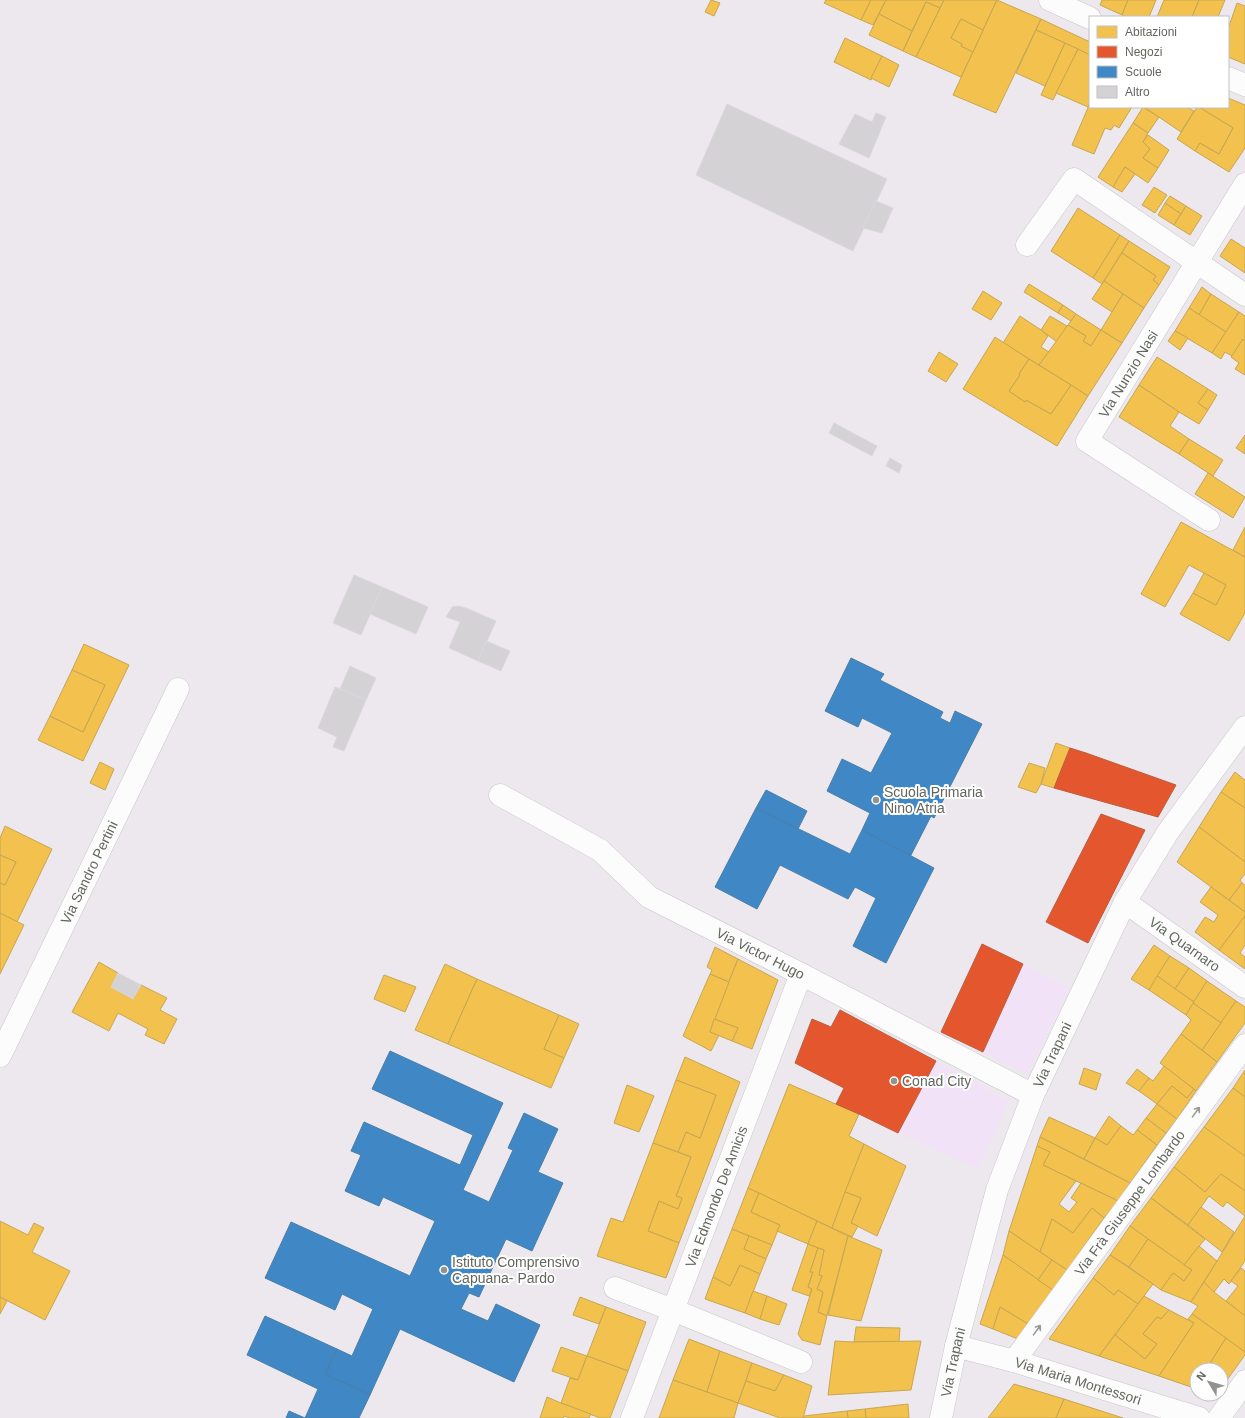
<svg xmlns="http://www.w3.org/2000/svg" width="1245" height="1418" font-family="Arial,sans-serif">
  <style>
    .commercial { fill: #f1e2f7 }
    .homes { fill: #f2c14e; stroke: #c7a653 }
    .shops { fill: #e4572e; stroke: #bd5c3c }
    .schools { fill: #3f88c5; stroke: #4a7ea6 }
    .building { fill: #d5d2d6; stroke: #dbd8dd }
    .lines { fill: none; stroke-linecap: round; stroke-linejoin: round }
    .minor-casing { stroke: #c8c7c7; stroke-width: 23 }
    .minor { stroke: #fcfcfc; stroke-width: 22 }
    .oneway { stroke: #989b95 }
    .poi-dot { fill: #939490; stroke: #fff; stroke-width: 1.5 }
    .labels { text-anchor: middle; stroke-width: 4; stroke-linejoin: round; paint-order: stroke }
    .street-label { font-size: 14px; fill: #62675e; stroke: #fff }
    .poi-label { font-size: 14px; fill: #62675e; stroke: #fff; text-anchor: start }
  </style>
  <rect width="100%" height="100%" fill="#ede8ee"/>
  <!-- commercial -->
  <g class="commercial">
    <polygon points="1023,964 1069,987 1027,1076 1021,1071 983,1052"/>
    <polygon points="936,1061 1008,1101 979,1169 898,1133"/>
  </g>
  <!-- homes -->
  <g class="homes">
    <polygon points="711,0 720,3 714,16 705,12"/>
    <polygon points="826,0 871,0 861,20 824,3"/>
    <polygon points="871,0 886,0 873,25 861,20"/>
    <polygon points="886,0 944,0 940,8 926,2 912,31 879,14"/>
    <polygon points="944,0 997,0 983,30 961,19 951,38 962,44 961,46 973,52 961,77 916,57"/>
    <polygon points="997,0 1041,19 996,113 953,95"/>
    <polygon points="1102,0 1128,0 1122,15 1100,5"/>
    <polygon points="1128,0 1156,0 1149,17 1126,17 1122,15"/>
    <polygon points="1164,0 1199,0 1192,17 1157,17"/>
    <polygon points="1199,0 1225,0 1218,17 1192,17"/>
    <polygon points="926,2 940,8 916,57 903,51"/>
    <polygon points="1237,3 1245,6 1245,64 1228,57 1228,29"/>
    <polygon points="879,14 912,31 903,51 869,35"/>
    <polygon points="961,19 983,30 973,52 961,46 962,44 951,38"/>
    <polygon points="1041,19 1090,42 1090,55 1036,30"/>
    <polygon points="1036,30 1065,43 1045,86 1016,73"/>
    <polygon points="845,38 882,56 871,80 834,62"/>
    <polygon points="1065,43 1078,49 1053,100 1041,95"/>
    <polygon points="1078,49 1090,55 1090,103 1088,107 1056,93"/>
    <polygon points="882,56 899,65 889,87 871,78"/>
    <polygon points="1228,98 1245,105 1245,148 1229,172 1195,151 1200,143 1219,154 1233,128 1199,107 1228,107"/>
    <polygon points="1090,103 1090,107 1132,107 1119,128 1114,125 1111,130 1105,128 1094,154 1072,145"/>
    <polygon points="1143,107 1159,117 1148,133 1133,123"/>
    <polygon points="1144,107 1187,107 1194,111 1181,132"/>
    <polygon points="1197,107 1199,107 1233,128 1219,154 1200,143 1195,151 1177,139"/>
    <polygon points="1133,123 1148,133 1143,142 1150,149 1143,158 1158,168 1148,183 1125,167 1113,187 1098,177"/>
    <polygon points="1148,135 1169,150 1158,168 1143,158 1150,149 1143,142"/>
    <polygon points="1125,167 1135,174 1122,192 1113,187"/>
    <polygon points="1154,187 1167,195 1155,213 1142,205"/>
    <polygon points="1170,196 1186,206 1181,214 1165,203"/>
    <polygon points="1165,203 1181,214 1174,225 1158,215"/>
    <polygon points="1186,206 1202,216 1190,235 1174,225"/>
    <polygon points="1078,208 1120,235 1093,278 1051,251"/>
    <polygon points="1120,235 1129,241 1102,284 1093,278"/>
    <polygon points="1231,239 1245,248 1245,273 1220,256"/>
    <polygon points="1129,241 1170,267 1159,285 1153,280 1156,276 1122,253"/>
    <polygon points="1122,253 1156,276 1153,280 1159,285 1144,308 1104,281"/>
    <polygon points="1104,281 1123,294 1112,312 1092,299"/>
    <polygon points="1029,284 1063,305 1058,313 1024,292"/>
    <polygon points="1202,287 1211,294 1199,315 1189,308"/>
    <polygon points="983,291 1002,303 991,320 972,309"/>
    <polygon points="1123,294 1144,308 1122,343 1101,330"/>
    <polygon points="1211,294 1239,312 1226,332 1199,315"/>
    <polygon points="1063,305 1076,314 1071,321 1058,313"/>
    <polygon points="1189,308 1226,332 1212,353 1175,331"/>
    <polygon points="1239,312 1245,316 1245,341 1243,339 1232,356 1225,352 1221,359 1212,353"/>
    <polygon points="1076,314 1101,330 1091,346 1083,341 1086,336 1068,325"/>
    <polygon points="1020,316 1041,330 1048,336 1041,347 1049,352 1039,365 1003,343"/>
    <polygon points="1050,316 1067,326 1057,342 1041,330"/>
    <polygon points="1068,325 1086,336 1083,341 1091,346 1101,330 1122,343 1088,396 1039,365"/>
    <polygon points="1175,331 1188,338 1180,350 1168,341"/>
    <polygon points="995,337 1029,359 1019,374 1020,375 1009,391 1025,402 1026,400 1051,414 1071,385 1088,396 1057,446 963,389"/>
    <polygon points="1243,339 1245,341 1245,375 1235,369 1239,363 1231,357"/>
    <polygon points="939,352 958,364 946,382 928,371"/>
    <polygon points="1157,357 1208,389 1198,403 1208,410 1199,424 1179,412 1139,385"/>
    <polygon points="1029,359 1071,385 1051,414 1026,400 1025,402 1009,391 1020,375 1019,374"/>
    <polygon points="1139,385 1179,412 1170,426 1189,439 1179,454 1119,417"/>
    <polygon points="1208,389 1217,395 1208,410 1198,403"/>
    <polygon points="1245,435 1245,454 1236,448"/>
    <polygon points="1189,439 1223,460 1213,476 1179,454"/>
    <polygon points="1208,473 1245,497 1233,518 1195,494"/>
    <polygon points="1181,522 1245,557 1245,613 1229,641 1180,614 1193,593 1216,605 1226,585 1189,565 1165,607 1141,594"/>
    <polygon points="1245,527 1245,557 1233,550"/>
    <polygon points="1204,573 1226,585 1216,605 1193,593"/>
    <polygon points="84,644 129,665 83,761 38,740 50,716 83,732 105,685 72,670"/>
    <polygon points="72,670 105,685 83,732 50,716"/>
    <polygon points="1056,743 1070,748 1054,788 1041,784"/>
    <polygon points="100,762 114,769 105,790 90,783"/>
    <polygon points="1029,763 1045,768 1041,784 1036,793 1018,787"/>
    <polygon points="1235,772 1245,780 1245,808 1221,792"/>
    <polygon points="1221,792 1245,808 1245,862 1199,827"/>
    <polygon points="5,826 52,849 17,922 0,913 0,883 5,885 16,862 0,855 0,838"/>
    <polygon points="1199,827 1245,862 1245,874 1240,880 1242,883 1229,900 1177,862"/>
    <polygon points="0,855 16,862 5,885 0,883"/>
    <polygon points="1242,883 1245,885 1245,912 1229,900"/>
    <polygon points="1211,887 1245,912 1245,916 1219,950 1195,932 1205,917 1214,922 1218,915 1200,902"/>
    <polygon points="0,913 24,925 0,974"/>
    <polygon points="1245,916 1245,945 1240,953 1245,957 1245,969 1219,950"/>
    <polygon points="1154,945 1170,956 1149,990 1131,979"/>
    <polygon points="715,947 738,959 729,982 710,974 712,970 707,967"/>
    <polygon points="1170,956 1189,968 1175,989 1157,976"/>
    <polygon points="738,959 778,980 752,1049 732,1041 738,1028 714,1019"/>
    <polygon points="99,962 118,973 111,987 133,999 141,985 167,998 160,1010 177,1019 164,1044 145,1035 148,1029 118,1013 109,1031 72,1012"/>
    <polygon points="445,964 477,979 448,1044 415,1030"/>
    <polygon points="1189,968 1207,981 1194,1002 1175,989"/>
    <polygon points="710,974 729,982 710,1032 719,1035 711,1051 683,1036"/>
    <polygon points="384,975 416,987 405,1012 374,999"/>
    <polygon points="1157,976 1194,1002 1186,1015 1149,990"/>
    <polygon points="477,979 559,1015 544,1049 564,1058 551,1088 448,1044"/>
    <polygon points="1207,981 1236,1001 1221,1023 1193,1003"/>
    <polygon points="1236,1001 1245,1007 1245,1023 1217,1062 1202,1050"/>
    <polygon points="1193,1003 1221,1023 1202,1050 1181,1034 1191,1020 1186,1015"/>
    <polygon points="559,1015 579,1024 564,1058 544,1049"/>
    <polygon points="714,1019 738,1028 732,1041 710,1032"/>
    <polygon points="1181,1034 1217,1062 1196,1091 1160,1063"/>
    <polygon points="685,1057 740,1082 679,1243 648,1231 659,1201 678,1209 682,1198 676,1196 691,1157 678,1152 686,1132 700,1138 716,1095 676,1080"/>
    <polygon points="1164,1066 1194,1089 1187,1098 1172,1086 1157,1104 1139,1091 1149,1078 1153,1081"/>
    <polygon points="1084,1068 1101,1074 1096,1090 1079,1084"/>
    <polygon points="1137,1069 1149,1078 1139,1091 1126,1083"/>
    <polygon points="1245,1070 1245,1097 1233,1088"/>
    <polygon points="676,1080 716,1095 700,1138 686,1132 678,1152 653,1143"/>
    <polygon points="789,1084 859,1114 849,1136 864,1144 832,1228 748,1188"/>
    <polygon points="627,1085 654,1096 639,1132 614,1123"/>
    <polygon points="1172,1086 1187,1098 1194,1089 1196,1091 1177,1119 1157,1104"/>
    <polygon points="1233,1088 1245,1097 1245,1154 1244,1156 1204,1127"/>
    <polygon points="1157,1104 1177,1119 1166,1133 1146,1118"/>
    <polygon points="1109,1116 1121,1126 1107,1145 1095,1138"/>
    <polygon points="1049,1117 1095,1138 1084,1159 1040,1137"/>
    <polygon points="1146,1118 1166,1133 1157,1145 1137,1130"/>
    <polygon points="1121,1126 1133,1135 1137,1130 1157,1145 1130,1183 1084,1159 1095,1138 1107,1145"/>
    <polygon points="1204,1127 1245,1156 1245,1191 1221,1174 1205,1192 1174,1167"/>
    <polygon points="1040,1137 1130,1183 1118,1201 1043,1165 1050,1152 1037,1146"/>
    <polygon points="653,1143 691,1157 676,1196 682,1198 678,1209 659,1201 648,1231 679,1243 666,1278 597,1256 611,1218 623,1222"/>
    <polygon points="864,1144 906,1166 877,1236 851,1223 861,1198 845,1192"/>
    <polygon points="1037,1146 1050,1152 1043,1165 1076,1181 1059,1204 1069,1212 1077,1202 1071,1198 1081,1183 1118,1201 1104,1218 1092,1208 1073,1233 1052,1219 1040,1252 1009,1231"/>
    <polygon points="1174,1167 1205,1192 1221,1174 1245,1191 1245,1216 1227,1202 1223,1207 1209,1196 1188,1225 1151,1198"/>
    <polygon points="748,1188 759,1193 751,1212 780,1225 772,1245 732,1229"/>
    <polygon points="845,1192 861,1198 851,1223 858,1226 852,1237 832,1228"/>
    <polygon points="759,1193 817,1221 808,1244 777,1231 780,1225 751,1212"/>
    <polygon points="1151,1198 1205,1239 1184,1265 1130,1226"/>
    <polygon points="1201,1207 1234,1232 1222,1252 1188,1225"/>
    <polygon points="1092,1208 1104,1218 1067,1270 1040,1252 1052,1219 1073,1233"/>
    <polygon points="1245,1216 1245,1261 1229,1284 1224,1279 1214,1292 1204,1282"/>
    <polygon points="0,1221 28,1235 34,1223 44,1228 32,1252 70,1271 45,1320 0,1297"/>
    <polygon points="817,1221 848,1236 827,1316 818,1312 823,1292 817,1289 822,1276 819,1275 824,1250 808,1244"/>
    <polygon points="1130,1226 1148,1239 1129,1267 1110,1255"/>
    <polygon points="732,1229 749,1236 744,1249 766,1259 760,1274 740,1265 730,1286 713,1277"/>
    <polygon points="1009,1231 1052,1260 1038,1280 1003,1255"/>
    <polygon points="749,1236 772,1245 766,1259 744,1249"/>
    <polygon points="848,1236 882,1250 861,1321 828,1315"/>
    <polygon points="1148,1239 1192,1270 1184,1281 1173,1273 1161,1290 1129,1267"/>
    <polygon points="808,1244 818,1248 810,1272 813,1272 808,1287 812,1289 809,1296 792,1290"/>
    <polygon points="1199,1246 1217,1261 1191,1302 1161,1290 1173,1273 1184,1281 1192,1270 1184,1265"/>
    <polygon points="818,1248 824,1250 819,1275 822,1276 817,1289 823,1292 818,1312 827,1316 820,1345 802,1340 798,1334 812,1289 808,1287 813,1272 810,1272"/>
    <polygon points="1003,1255 1053,1290 1028,1324 1000,1307 993,1329 980,1324"/>
    <polygon points="1110,1255 1153,1284 1138,1304 1118,1290 1114,1295 1093,1278"/>
    <polygon points="1052,1260 1067,1270 1053,1290 1038,1280"/>
    <polygon points="740,1265 760,1274 745,1313 705,1299 713,1277 730,1286"/>
    <polygon points="1241,1268 1245,1271 1245,1316 1226,1301 1238,1286 1231,1281"/>
    <polygon points="1093,1278 1114,1295 1118,1290 1138,1304 1099,1356 1049,1339"/>
    <polygon points="1204,1282 1214,1292 1245,1316 1245,1352 1192,1314 1198,1306 1191,1302"/>
    <polygon points="753,1291 767,1296 760,1319 745,1313"/>
    <polygon points="767,1296 787,1304 779,1325 760,1319"/>
    <polygon points="1144,1296 1169,1310 1161,1319 1157,1317 1143,1334 1157,1344 1145,1359 1115,1335"/>
    <polygon points="0,1297 7,1301 0,1314"/>
    <polygon points="580,1297 606,1307 599,1324 573,1315"/>
    <polygon points="606,1307 646,1322 628,1371 587,1356"/>
    <polygon points="1000,1307 1028,1324 1018,1339 993,1329"/>
    <polygon points="1169,1310 1194,1323 1159,1376 1099,1356 1115,1335 1145,1359 1157,1344 1143,1334 1157,1317 1161,1319"/>
    <polygon points="1192,1314 1226,1338 1207,1368 1211,1370 1197,1370 1197,1389 1159,1376 1194,1323 1188,1319"/>
    <polygon points="856,1327 900,1328 899,1342 854,1342"/>
    <polygon points="1226,1338 1245,1352 1245,1355 1227,1380 1221,1376 1221,1370 1211,1370 1207,1368"/>
    <polygon points="689,1339 720,1351 707,1392 673,1380"/>
    <polygon points="835,1341 854,1342 921,1341 911,1390 828,1395"/>
    <polygon points="561,1347 587,1356 578,1380 552,1371"/>
    <polygon points="720,1351 752,1363 738,1403 707,1392"/>
    <polygon points="587,1356 628,1371 610,1418 600,1418 561,1403 570,1378 578,1380"/>
    <polygon points="752,1363 784,1375 775,1391 746,1381"/>
    <polygon points="784,1375 812,1386 803,1418 780,1418 738,1403 746,1381 775,1391"/>
    <polygon points="1221,1376 1227,1380 1221,1389"/>
    <polygon points="673,1380 738,1403 734,1418 659,1418"/>
    <polygon points="1014,1384 1064,1399 1056,1418 988,1418"/>
    <polygon points="547,1397 561,1403 591,1414 589,1418 570,1418 564,1416 563,1418 540,1418"/>
    <polygon points="1064,1399 1123,1418 1056,1418"/>
    <polygon points="908,1404 909,1418 866,1418 865,1409"/>
    <polygon points="865,1409 866,1418 848,1418 847,1411"/>
    <polygon points="847,1411 848,1418 803,1418 804,1416"/>
  </g>
  <!-- shops -->
  <g class="shops">
    <polygon points="1070,748 1086,753 1176,785 1158,817 1054,788"/>
    <polygon points="1101,814 1145,830 1088,943 1046,922"/>
    <polygon points="982,944 1023,964 983,1052 941,1032"/>
    <polygon points="840,1010 936,1061 898,1133 859,1114 836,1104 844,1088 795,1063 812,1019 831,1027"/>
  </g>
  <!-- schools -->
  <g class="schools">
    <polygon points="851,658 884,674 880,680 943,712 940,718 950,723 955,711 982,724 934,818 931,816 910,857 862,830 870,813 827,791 842,759 871,773 892,733 862,718 858,727 825,711"/>
    <polygon points="766,790 807,811 798,829 756,808"/>
    <polygon points="756,808 850,854 862,830 934,868 886,963 853,946 876,898 855,887 848,899 780,865 757,909 715,887"/>
    <polygon points="390,1051 503,1103 463,1190 489,1202 513,1150 508,1148 524,1113 558,1129 538,1172 563,1183 532,1251 506,1239 479,1297 469,1293 461,1309 488,1321 496,1304 540,1325 514,1382 400,1329 370,1395 325,1374 337,1349 352,1356 373,1309 342,1294 335,1310 265,1278 291,1222 410,1276 435,1221 383,1197 379,1206 345,1191 361,1155 351,1151 364,1122 460,1165 473,1135 372,1089"/>
    <polygon points="265,1316 337,1349 325,1374 370,1395 359,1418 305,1418 318,1389 247,1355"/>
    <polygon points="289,1411 305,1418 286,1418"/>
  </g>
  <!-- building -->
  <g class="building">
    <polygon points="727,104 887,179 853,251 696,175"/>
    <polygon points="876,113 886,117 869,158 839,144 855,114 872,122"/>
    <polygon points="876,201 893,208 882,233 863,228"/>
    <polygon points="834,423 877,446 872,456 829,433"/>
    <polygon points="890,458 902,465 899,473 886,466"/>
    <polygon points="354,575 382,587 361,635 333,623"/>
    <polygon points="382,587 428,607 416,634 370,614"/>
    <polygon points="458,606 466,608 496,621 478,661 449,648 460,622 446,617 452,607"/>
    <polygon points="486,641 510,651 501,671 478,661"/>
    <polygon points="350,666 376,678 366,700 340,689"/>
    <polygon points="335,687 366,700 344,751 333,747 337,737 318,728"/>
    <polygon points="118,973 141,985 133,999 111,987"/>
  </g>
  <g class="lines">
    <!-- minor casing -->
    <g class="minor-casing">
      <g id="minor">
        <polyline points="1050,0 1090,18"/>
        <polyline points="1228,78 1245,85"/>
        <polyline points="1027,245 1074,179 1245,295"/>
        <path id="s1" d="M1209,520L1087,441L1245,184"/>
        <path id="s2" d="M500,795L600,850L649,897L801,974L1033,1095"/>
        <path id="s3" d="M1125,902L1245,987"/>
        <path id="s4" d="M0,1056L178,689"/>
        <polyline points="615,1288 673,1310 801,1362"/>
        <path id="s5" d="M956,1346L1014,1361L1199,1418"/>
        <path id="s6" d="M1014,1361L1245,1045"/>
        <path id="s7" d="M632,1418L801,974"/>
        <path id="s8" d="M941,1418L956,1346L997,1190L1033,1095L1125,902L1168,832L1245,727"/>
        <polyline points="1219,1418 1245,1381"/>
      </g>
    </g>
    <!-- minor -->
    <use href="#minor" class="minor"/>
  </g>
  <!-- one-way arrows -->
  <defs><path id="oneway-shaft" d="M-6 0H5M1.5-3L5.5 0L1.5 3" fill="none" stroke-width="1.6" stroke-linecap="round" stroke-linejoin="round"/></defs>
  <g class="oneway">
    <use href="#oneway-shaft" transform="translate(1196 1112) rotate(-54)"/>
    <use href="#oneway-shaft" transform="translate(1037 1330) rotate(-54)"/>
  </g>
  <!-- markers -->
  <g class="poi-dot">
    <circle cx="876" cy="800" r="4"/>
    <circle cx="894" cy="1081" r="4"/>
    <circle cx="444" cy="1270" r="4"/>
  </g>
  <g class="labels">
    <!-- street labels -->
    <g class="street-label">
      <text dy="5" stroke="none"><textPath href="#s1" startOffset="224">Via Nunzio Nasi</textPath></text>
      <text dy="5" stroke="none"><textPath href="#s4" startOffset="204">Via Sandro Pertini</textPath></text>
      <text dy="5" stroke="none"><textPath href="#s3" startOffset="73">Via Quarnaro</textPath></text>
      <text dy="5" stroke="none"><textPath href="#s2" startOffset="307">Via Victor Hugo</textPath></text>
      <text dy="5" stroke="none"><textPath href="#s8" startOffset="381">Via Trapani</textPath></text>
      <text dy="5" stroke="none"><textPath href="#s7" startOffset="237">Via Edmondo De Amicis</textPath></text>
      <text dy="5" stroke="none"><textPath href="#s6" startOffset="196">Via Frà Giuseppe Lombardo</textPath></text>
      <text dy="5" stroke="none"><textPath href="#s8" startOffset="57">Via Trapani</textPath></text>
      <text dy="5" stroke="none"><textPath href="#s5" startOffset="127">Via Maria Montessori</textPath></text>
    </g>
    <!-- poi labels -->
    <g class="poi-label">
      <text x="884" y="797">Scuola Primaria<tspan x="884" dy="16">Nino Atria</tspan></text>
      <text x="902" y="1086">Conad City</text>
      <text x="452" y="1267">Istituto Comprensivo<tspan x="452" dy="16">Capuana- Pardo</tspan></text>
    </g>
  </g>
  <!-- legend -->
  <rect x="1089" y="16" width="140" height="92" fill="#ffffff" stroke="#c0c2bf"/>
  <rect x="1097" y="26" width="20" height="12" fill="#f2c14e" stroke="#c0c2bf"/>
  <text x="1125" y="36" font-size="12" fill="#62675e">Abitazioni</text>
  <rect x="1097" y="46" width="20" height="12" fill="#e4572e" stroke="#c0c2bf"/>
  <text x="1125" y="56" font-size="12" fill="#62675e">Negozi</text>
  <rect x="1097" y="66" width="20" height="12" fill="#3f88c5" stroke="#c0c2bf"/>
  <text x="1125" y="76" font-size="12" fill="#62675e">Scuole</text>
  <rect x="1097" y="86" width="20" height="12" fill="#d5d2d6" stroke="#c0c2bf"/>
  <text x="1125" y="96" font-size="12" fill="#62675e">Altro</text>
  <!-- north arrow -->
  <g transform="translate(1209 1382) rotate(308)"><circle r="19" fill="#ffffff" stroke="#c0c2bf"/>
  <path d="M0-3L7 15L0 10L-7 15Z" fill="#939490"/>
  <text y="-6" font-size="11" font-weight="bold" text-anchor="middle" fill="#62675e">N</text>
  </g>
</svg>
